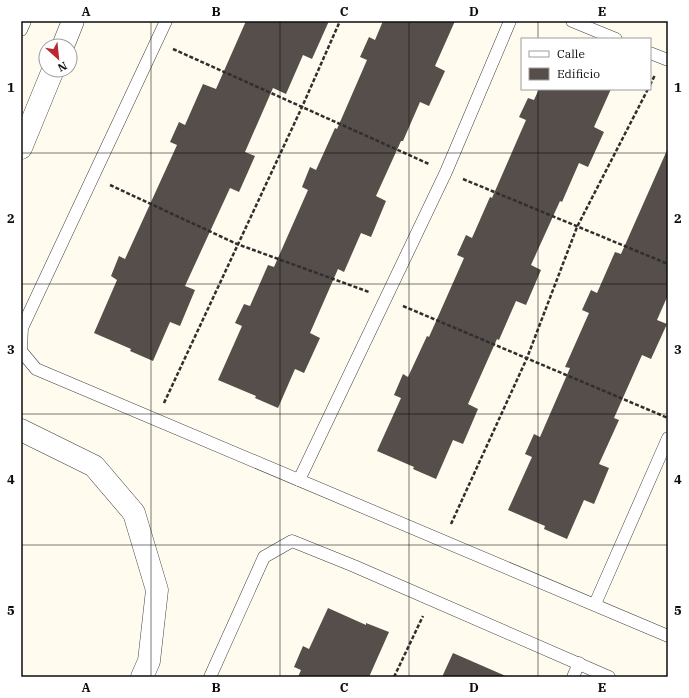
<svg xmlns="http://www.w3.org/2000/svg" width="689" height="698" font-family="'IBM Plex Serif',serif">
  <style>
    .building { fill: #564e4a }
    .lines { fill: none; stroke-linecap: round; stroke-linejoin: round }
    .lane-casing { stroke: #404040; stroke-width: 13 }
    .street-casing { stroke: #404040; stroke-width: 23 }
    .path { stroke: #2f2f2f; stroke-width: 2.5; stroke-dasharray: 4 2; stroke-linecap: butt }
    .lane { stroke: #fff; stroke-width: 12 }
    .street { stroke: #fff; stroke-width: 22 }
    .grid { fill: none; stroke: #0d0d0d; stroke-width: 1; stroke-opacity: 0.55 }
    .neatline { fill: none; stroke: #0d0d0d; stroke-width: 1.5 }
    .grid-label { font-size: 13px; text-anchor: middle; font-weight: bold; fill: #0d0d0d }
  </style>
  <rect width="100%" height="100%" fill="#fffbee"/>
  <!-- building -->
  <g class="building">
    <polygon points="246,21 329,21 312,59 303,55 286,94 273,88 245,152 255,156 239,192 230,188 185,286 195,290 180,326 170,322 153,361 130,351 131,349 94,333 117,280 111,276 119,256 125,259 177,145 170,142 179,122 185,125 203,84 216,89"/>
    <polygon points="383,21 455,21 435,66 445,71 429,106 420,102 403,141 401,141 376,196 386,201 371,237 361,233 344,272 338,269 310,333 320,338 304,373 295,369 278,408 255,398 256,396 218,380 242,326 235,323 244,304 250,306 268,265 274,267 308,190 302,187 310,167 316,170 335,128 337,129 367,60 360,57 369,37 375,40"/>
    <polygon points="539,89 611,89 594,127 604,132 588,167 579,163 562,202 560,201 531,265 541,270 526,305 516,301 499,340 497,339 468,404 478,409 463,444 453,440 436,479 413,469 414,467 377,451 401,398 394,395 403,374 408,377 427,336 429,337 464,258 457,255 466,235 472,238 490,197 492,198 526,120 519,117 528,98 534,100"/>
    <polygon points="668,148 668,295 657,320 667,324 651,359 642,355 614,418 619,420 599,464 609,468 594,504 584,500 567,539 544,529 545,526 508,510 532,457 525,454 534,434 540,437 570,368 565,367 589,313 582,310 591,290 597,293 615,252 621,254"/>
    <polygon points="328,608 366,625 366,623 389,632 369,677 298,677 301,670 294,667 303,646 309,649"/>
    <polygon points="453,653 508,677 442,677"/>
  </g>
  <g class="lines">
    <!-- lane casing -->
    <g class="lane-casing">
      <g id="lane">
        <polyline points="572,21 616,39"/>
        <polyline points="21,30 25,21"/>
        <polyline points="650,53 668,60"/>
        <polyline points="21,348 22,328 166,21"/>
        <polyline points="21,351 36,369 668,636"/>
        <polyline points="299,480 446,172 510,21"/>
        <polyline points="595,604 668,438"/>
        <polyline points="210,677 264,557 292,541 354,566 609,677"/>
        <polyline points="573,677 579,663"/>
      </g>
    </g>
    <!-- street casing -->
    <g class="street-casing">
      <g id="street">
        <polyline points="63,46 73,21"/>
        <polyline points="21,148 53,70"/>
        <polyline points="21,430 94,466 134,513 157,590 149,661 142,677"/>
      </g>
    </g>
    <!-- path -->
    <g class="path">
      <polyline points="173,49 429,164"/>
      <polyline points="650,85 655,75"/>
      <polyline points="463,179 668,264"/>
      <polyline points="110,185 237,244 369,292"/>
      <polyline points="403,306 668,418"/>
      <polyline points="164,403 302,107 340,21"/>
      <polyline points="451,524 527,358 577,227 648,89"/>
      <polyline points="394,677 423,616"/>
    </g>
    <!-- lane -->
    <use href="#lane" class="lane"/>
    <!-- street -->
    <use href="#street" class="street"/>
  </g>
  <!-- grid -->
  <path class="grid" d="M151,21V677M280,21V677M409,21V677M538,21V39M538,89V677M21,153H668M21,284H668M21,414H668M21,545H668"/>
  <!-- border -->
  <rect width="689" height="698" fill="none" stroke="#ffffff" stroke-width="44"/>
  <!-- legend -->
  <rect x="521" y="38" width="130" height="52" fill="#ffffff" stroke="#9e9e9e"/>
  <rect x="529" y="51" width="20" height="6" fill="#ffffff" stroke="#9e9e9e"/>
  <text x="557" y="58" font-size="12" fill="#0d0d0d">Calle</text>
  <rect x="529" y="68" width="20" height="12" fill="#564e4a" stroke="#9e9e9e"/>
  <text x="557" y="78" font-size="12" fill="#0d0d0d">Edificio</text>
  <!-- north arrow -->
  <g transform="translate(58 58) rotate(153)"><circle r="19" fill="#ffffff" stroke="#9e9e9e"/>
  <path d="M0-3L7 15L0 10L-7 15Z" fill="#bb2832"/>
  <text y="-6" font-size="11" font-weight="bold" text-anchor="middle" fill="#0d0d0d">N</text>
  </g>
  <rect x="22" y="22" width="645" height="654" class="neatline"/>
  <g class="grid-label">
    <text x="86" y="16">A</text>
    <text x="216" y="16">B</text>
    <text x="344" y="16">C</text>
    <text x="474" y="16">D</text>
    <text x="602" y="16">E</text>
    <text x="11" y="92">1</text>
    <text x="678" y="92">1</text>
    <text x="11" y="223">2</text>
    <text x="678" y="223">2</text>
    <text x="11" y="354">3</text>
    <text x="678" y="354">3</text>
    <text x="11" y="484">4</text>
    <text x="678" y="484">4</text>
    <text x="11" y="615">5</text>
    <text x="678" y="615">5</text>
    <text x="86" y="692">A</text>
    <text x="216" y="692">B</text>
    <text x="344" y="692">C</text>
    <text x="474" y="692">D</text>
    <text x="602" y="692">E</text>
  </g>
</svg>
